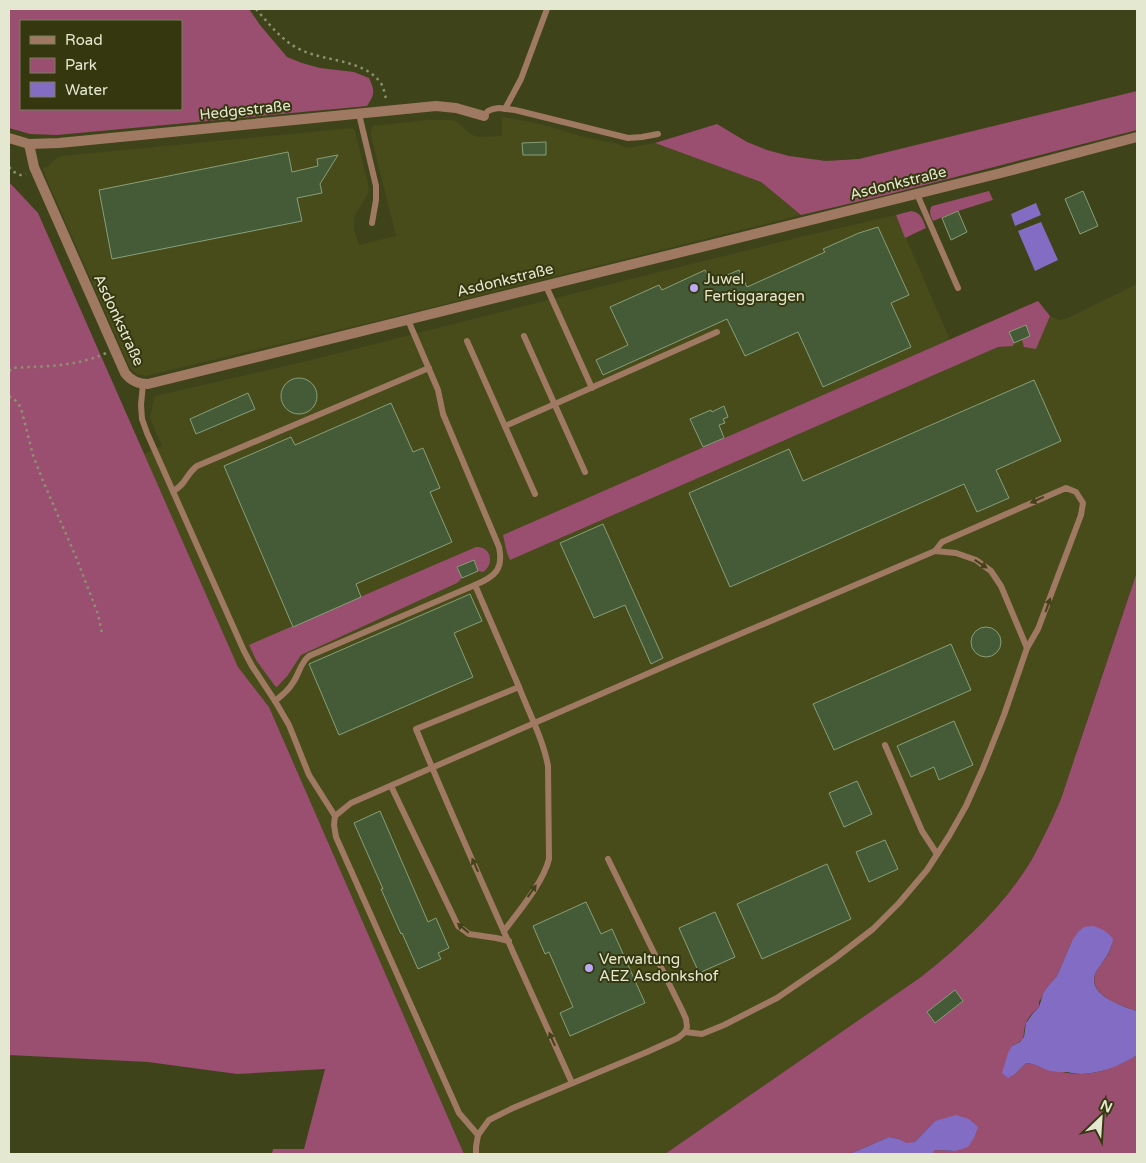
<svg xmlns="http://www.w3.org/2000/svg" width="1146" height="1163" font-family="'Varela Round',sans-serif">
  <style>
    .built { fill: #484c1a }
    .green { fill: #9a4e70; fill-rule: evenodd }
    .water { fill: #836dc4 }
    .building { fill: #455a37; stroke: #879f78 }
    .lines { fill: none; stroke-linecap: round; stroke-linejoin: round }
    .path { stroke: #8e9171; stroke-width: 2.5; stroke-dasharray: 2.5 4; stroke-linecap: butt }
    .lane { stroke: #9f7961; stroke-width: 6 }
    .street { stroke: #9f7961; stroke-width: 10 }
    .oneway { fill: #45421b }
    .poi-dot { fill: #baaaf6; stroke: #35380f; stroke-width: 2 }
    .labels { text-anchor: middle; stroke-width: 4; stroke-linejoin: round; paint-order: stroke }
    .street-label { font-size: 15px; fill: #e5e8d1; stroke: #35380f }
    .poi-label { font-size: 15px; fill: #e5e8d1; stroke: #35380f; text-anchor: start }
  </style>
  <rect width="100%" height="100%" fill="#3f431a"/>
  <!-- built -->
  <g class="built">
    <polygon points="502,117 526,121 551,127 584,137 618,144 627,148 655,143 761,182 801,215 377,321 146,376 137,374 130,368 47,180 43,168 47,167 54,160 61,156 353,128 355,131 368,183 369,190 365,199 356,213 354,220 354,229 359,245 396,236 371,136 371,131 373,126 426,120 449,120 456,121 472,135 480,137 502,136"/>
    <polygon points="896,215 950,340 1038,301 1050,316 1060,320 1068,318 1137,284 1137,572 1061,799 1049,826 1030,862 1010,891 991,914 970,936 949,954 921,977 665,1154 464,1154 269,707 238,667 144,454 162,446 150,418 153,402 155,396 303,362 639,277 805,236"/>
  </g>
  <!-- green -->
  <g class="green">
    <path d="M9,9H249L260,25L287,57L302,63L320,68L354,72L369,78C375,91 375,94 367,106L57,135L30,134L9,128ZM21,21H181V109H21Z"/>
    <polygon points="1137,91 1137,130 886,195 801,215 761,182 655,143 717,124 747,142 767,150 789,156 826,161 859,159"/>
    <polygon points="9,182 38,213 238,667 269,707 464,1154 272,1154 273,1149 304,1149 325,1069 237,1074 148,1062 9,1055"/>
    <path d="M989,191L993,200L958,211L933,221C931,216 928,211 932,206Z"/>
    <path d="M911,211C921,212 923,220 926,228L905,238L896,215Z"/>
    <polygon points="1038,301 1050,316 1036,349 1024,347 1022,340 1030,336 1025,325 1010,332 1014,343 1013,346 998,347 510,560 507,553 503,535"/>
    <path d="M476,547C491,546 495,564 483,572L478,571L474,560L457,567L462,578L457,583L301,655L288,675L277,687L275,686L256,660L249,645Z"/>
    <path d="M1137,572V1011C1122,1006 1086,995 1096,972C1098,968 1102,963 1105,959C1108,955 1110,950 1112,945L1072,941L1057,976L1048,986L1039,1002V1007C1034,1011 1028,1017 1026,1023C1021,1037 1029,1038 1012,1046L1015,1074L1026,1063C1032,1063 1040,1067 1048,1069C1059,1071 1072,1075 1083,1074C1102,1073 1121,1064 1137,1055V1154H932L935,1150L955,1151L935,1121L915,1142L906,1144L899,1139L889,1137L850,1154H665L921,977C963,944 1003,907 1031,861C1042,841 1052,820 1061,799ZM955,990L963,1001L935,1022L927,1012Z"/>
  </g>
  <!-- water -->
  <g class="water">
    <polygon points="1036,203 1041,215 1015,226 1011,214"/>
    <polygon points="1041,222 1058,260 1035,271 1018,231"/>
    <path d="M1093,926C1102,929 1107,931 1113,939C1111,952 1104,960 1097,970C1083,994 1122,1006 1137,1011V1055C1121,1065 1102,1073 1082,1074C1077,1074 1072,1073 1067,1072C1062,1072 1056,1072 1051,1071C1043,1069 1034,1063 1026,1063L1015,1074L1008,1078L1002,1073L1008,1053L1012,1046L1020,1042L1024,1037L1026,1023L1034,1012L1039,1007L1043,994L1048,986L1057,976L1072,941L1078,932L1084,927Z"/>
    <polygon points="956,1115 969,1119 978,1127 974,1138 968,1147 955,1151 935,1150 932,1154 850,1154 889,1137 899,1139 906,1143 915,1142 935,1121"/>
  </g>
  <!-- building -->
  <g class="building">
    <polygon points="546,142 546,155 523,155 522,143"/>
    <polygon points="288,152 292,172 318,166 317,159 338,155 320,184 322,193 297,198 302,221 112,259 99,190"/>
    <polygon points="1083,191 1098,226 1080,234 1065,199"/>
    <polygon points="958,211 967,232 951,240 942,218"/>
    <polygon points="878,227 909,295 891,303 911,347 823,387 798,332 745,356 727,319 603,375 596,360 628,345 610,307 659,285 662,290 705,270 711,282 739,270 747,287 825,252 823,249 859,233"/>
    <polygon points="1026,325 1030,336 1014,343 1009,332"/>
    <circle cx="299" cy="396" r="18"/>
    <polygon points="1034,380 1061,441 996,470 1009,498 977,512 964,484 730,587 689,493 789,449 803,481"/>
    <polygon points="248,393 255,409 196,434 190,419"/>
    <polygon points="391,403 413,452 423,448 440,488 430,492 452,542 356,584 361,597 293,627 224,466 291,437 295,445"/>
    <polygon points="724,406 728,417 723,419 725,423 719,425 724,438 703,447 690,419 711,410 712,412"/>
    <polygon points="603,524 663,658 651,664 625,605 594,618 560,543"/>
    <polygon points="474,560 478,571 462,578 457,567"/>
    <polygon points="470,594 482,621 454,633 473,677 339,735 309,664"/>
    <circle cx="986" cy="642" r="15"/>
    <polygon points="951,644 971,690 834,750 813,704"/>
    <polygon points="954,721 973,765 939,780 934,767 911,777 897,746"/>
    <polygon points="857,781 872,814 844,827 829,793"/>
    <polygon points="380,811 428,922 436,918 449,948 438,953 441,959 418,969 402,933 401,934 381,889 383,889 354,823"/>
    <polygon points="885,840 898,869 869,882 856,852"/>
    <polygon points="827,864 851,919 762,959 737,904"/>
    <polygon points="586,902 601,934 612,929 645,1003 570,1036 560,1013 573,1007 549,952 545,954 533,926"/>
    <polygon points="715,912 735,957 699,973 679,928"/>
    <polygon points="955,990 963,1001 935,1023 927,1012"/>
  </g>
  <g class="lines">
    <!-- path -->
    <g class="path">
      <path d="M256,9C270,25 282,41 301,50C326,62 366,59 382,85C384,89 385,95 386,99"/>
      <path d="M9,167C14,172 18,177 26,174"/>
      <path d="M9,371L12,368C45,366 76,367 106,353"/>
      <polyline points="9,396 16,401 21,408 33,455 43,481 76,557 98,614 102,634"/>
    </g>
    <!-- lane -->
    <g class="lane">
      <polyline points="505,109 521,79 547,9"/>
      <polyline points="359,114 376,186 376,200 372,223"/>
      <polyline points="484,116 488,111 493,109 499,108 515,110 628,138 642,137 658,134"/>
      <polyline points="917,194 958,288"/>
      <polyline points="546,286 592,388"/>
      <path d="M408,320L438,390L443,414L499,547C504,570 494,577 475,585"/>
      <polyline points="524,336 585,472"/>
      <polyline points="467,341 535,494"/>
      <polyline points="143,384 141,405 142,419 147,433 244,651 252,666 275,701 289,725 309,775 335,816"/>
      <polyline points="505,426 717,332"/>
      <path d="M173,491C186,485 186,474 197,466L429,368"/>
      <path d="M275,701C281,696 288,691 292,684C299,675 300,663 309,656L475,585L519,687"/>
      <polyline points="885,745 922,831 937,854"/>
      <polyline points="391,786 458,926 469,934 496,938 509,941"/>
      <path d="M504,931C519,911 543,883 549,859L548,766C543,739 529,713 519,687L416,729C465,848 519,965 572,1083"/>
      <polyline points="685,1032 702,1034 724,1025 777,998 834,959 873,929 899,903 927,870 949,836 966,806 983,768 1004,715 1027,648 1038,629 1081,515 1083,503 1076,492 1066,488 942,542 935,551"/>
      <polyline points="478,1135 459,1113 336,837 334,825 335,816 351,803 679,660 935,551 956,553 976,560 991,571 1001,586 1027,648"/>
      <polyline points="476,1154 476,1147 478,1135 489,1120 513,1108 647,1052 678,1038 685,1032 687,1027 686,1019 682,1010 608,859"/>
    </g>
    <!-- street -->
    <g class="street">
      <polyline points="9,138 29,144 59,143 436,106 456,108 484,116"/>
      <path d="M29,144L34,167L125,373C131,381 138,384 148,384L1001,173L1137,137"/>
    </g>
  </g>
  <!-- one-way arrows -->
  <defs><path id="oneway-solid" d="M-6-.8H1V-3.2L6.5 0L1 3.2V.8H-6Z" transform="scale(1.25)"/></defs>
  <g class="oneway">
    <use href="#oneway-solid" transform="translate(1037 500) rotate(156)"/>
    <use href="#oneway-solid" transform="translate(981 564) rotate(33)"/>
    <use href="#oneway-solid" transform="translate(1048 605) rotate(-70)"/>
    <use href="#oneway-solid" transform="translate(475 865) rotate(-114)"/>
    <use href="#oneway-solid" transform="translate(532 891) rotate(-55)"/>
    <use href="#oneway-solid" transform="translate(463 928) rotate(-140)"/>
    <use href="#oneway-solid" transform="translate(552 1039) rotate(-114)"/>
  </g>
  <!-- markers -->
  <g class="poi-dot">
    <circle cx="694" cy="288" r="5"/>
    <circle cx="589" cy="968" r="5"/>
  </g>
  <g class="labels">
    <!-- street labels -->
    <g class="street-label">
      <text transform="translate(245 110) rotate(-6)" y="5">Hedgestraße</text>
      <text transform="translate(898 183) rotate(-14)" y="5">Asdonkstraße</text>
      <text transform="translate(505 280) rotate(-14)" y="5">Asdonkstraße</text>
      <text transform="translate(119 320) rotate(65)" y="5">Asdonkstraße</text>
    </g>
    <!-- poi labels -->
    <g class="poi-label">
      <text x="704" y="284">Juwel<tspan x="704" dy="17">Fertiggaragen</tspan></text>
      <text x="599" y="964">Verwaltung<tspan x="599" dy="17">AEZ Asdonkshof</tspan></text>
    </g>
  </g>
  <!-- border -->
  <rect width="1146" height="1163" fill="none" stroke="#e5e8d1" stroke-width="20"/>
  <!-- legend -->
  <rect x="20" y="20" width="162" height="90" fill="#35380f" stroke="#7b7e5d"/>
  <rect x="30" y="36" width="25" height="8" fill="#9f7961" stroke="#7b7e5d"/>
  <text x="65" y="45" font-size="15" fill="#e5e8d1">Road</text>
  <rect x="30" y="58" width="25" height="15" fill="#9a4e70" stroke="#7b7e5d"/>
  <text x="65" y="70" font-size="15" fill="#e5e8d1">Park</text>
  <rect x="30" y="82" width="25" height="15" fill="#836dc4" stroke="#7b7e5d"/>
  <text x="65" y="95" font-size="15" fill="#e5e8d1">Water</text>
  <!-- north arrow -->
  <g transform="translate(1101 1118) rotate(25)" stroke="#35380f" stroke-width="4" paint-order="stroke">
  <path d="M0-4L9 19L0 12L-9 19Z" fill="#e5e8d1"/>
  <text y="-8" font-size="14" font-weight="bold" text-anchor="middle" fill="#e5e8d1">N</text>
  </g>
</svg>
